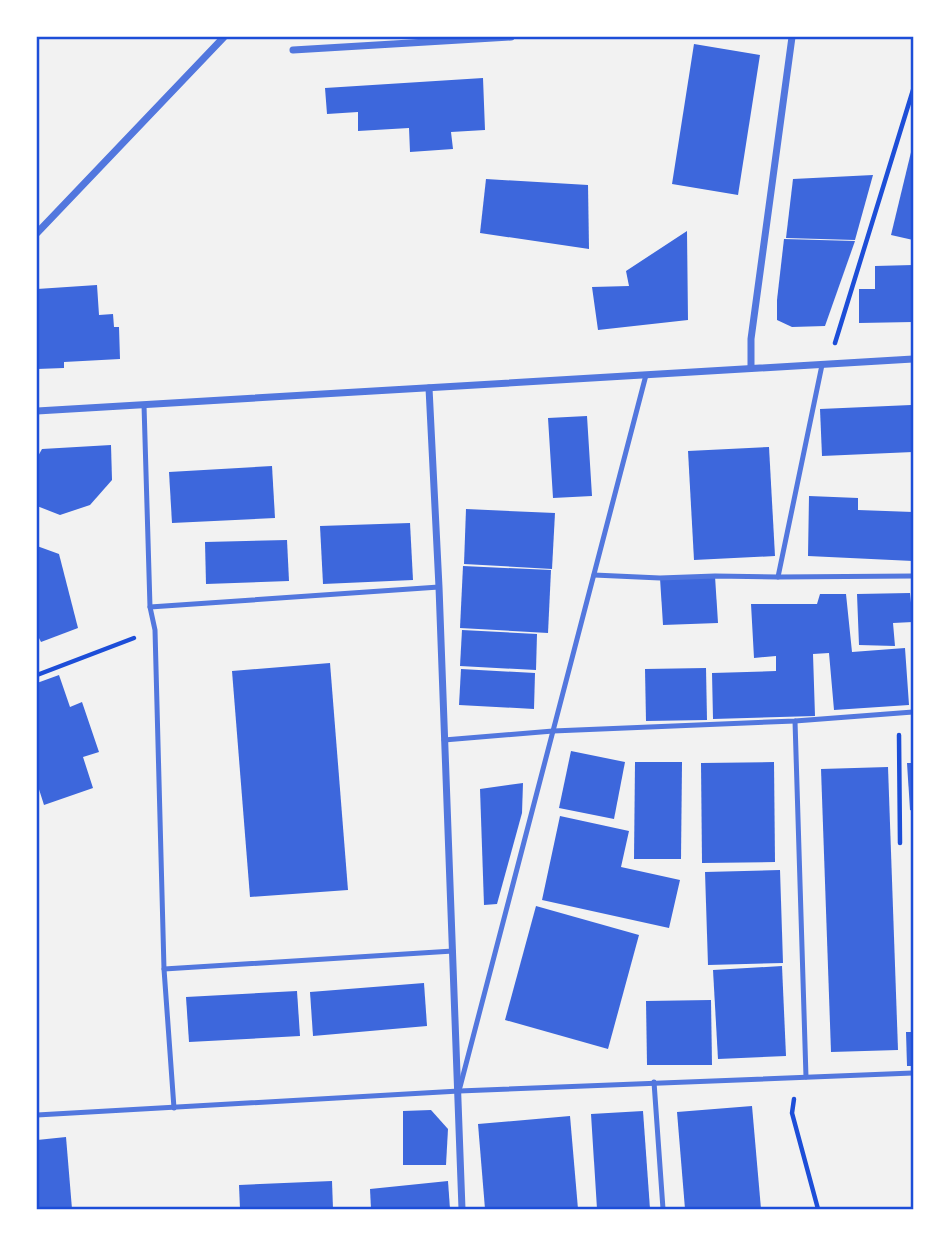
<svg xmlns="http://www.w3.org/2000/svg" width="950" height="1246" font-family="Figtree,sans-serif">
  <style>
    .building { fill: #3d67dc }
    .lines { fill: none; stroke-linecap: round; stroke-linejoin: round }
    .path { stroke: #1d4ed8; stroke-width: 4.5 }
    .service { stroke: #5277de; stroke-width: 5 }
    .minor { stroke: #5277de; stroke-width: 7 }
    .neatline { fill: none; stroke: #1d4ed8; stroke-width: 2.5 }
  </style>
  <rect width="100%" height="100%" fill="#f2f2f2"/>
  <!-- building -->
  <g class="building">
    <polygon points="694,44 760,55 738,195 672,184"/>
    <polygon points="483,78 485,130 451,132 453,149 410,152 409,128 358,131 358,112 327,114 325,88"/>
    <polygon points="912,148 913,148 913,240 891,235"/>
    <polygon points="873,175 855,240 786,238 793,179"/>
    <polygon points="486,179 588,185 589,249 480,233"/>
    <polygon points="687,231 688,320 598,330 592,287 629,286 626,271"/>
    <polygon points="784,239 855,241 825,326 792,327 777,320 777,300"/>
    <polygon points="913,265 913,322 859,323 859,289 875,289 875,266"/>
    <polygon points="97,285 99,315 113,314 114,327 119,327 120,359 64,362 64,368 37,369 37,289"/>
    <polygon points="911,405 913,452 822,456 820,409"/>
    <polygon points="587,416 592,496 553,498 548,418"/>
    <polygon points="111,445 112,480 90,505 60,515 37,506 37,458 42,449"/>
    <polygon points="769,447 775,556 694,560 688,451"/>
    <polygon points="272,466 275,518 172,523 169,472"/>
    <polygon points="809,496 858,498 858,510 913,512 913,561 808,556"/>
    <polygon points="466,509 555,513 552,569 464,564"/>
    <polygon points="410,523 413,580 323,584 320,526"/>
    <polygon points="287,540 289,581 206,584 205,542"/>
    <polygon points="37,546 59,554 78,628 41,642 37,634"/>
    <polygon points="463,566 551,570 548,633 460,628"/>
    <polygon points="715,576 718,623 663,625 660,578"/>
    <polygon points="910,593 913,622 893,623 895,646 859,645 857,594"/>
    <polygon points="820,594 846,594 852,652 905,648 909,705 834,710 829,653 813,654 815,716 713,719 712,673 776,671 776,656 754,658 751,604 817,604"/>
    <polygon points="462,630 537,634 536,670 460,666"/>
    <polygon points="330,663 348,890 250,897 232,671"/>
    <polygon points="706,668 707,720 646,721 645,669"/>
    <polygon points="461,669 535,673 534,709 459,705"/>
    <polygon points="59,675 70,707 82,702 99,752 83,757 93,788 44,805 37,783 37,683"/>
    <polygon points="571,751 625,762 614,819 559,808"/>
    <polygon points="635,762 682,762 681,859 634,859"/>
    <polygon points="774,762 775,862 702,863 701,763"/>
    <polygon points="907,763 913,763 913,811 910,810"/>
    <polygon points="888,767 898,1050 831,1052 821,769"/>
    <polygon points="523,783 522,813 497,904 484,905 480,789"/>
    <polygon points="560,816 629,831 621,867 680,880 669,928 542,900"/>
    <polygon points="780,870 783,963 708,965 705,872"/>
    <polygon points="536,906 639,935 608,1049 505,1020"/>
    <polygon points="782,966 786,1056 718,1059 713,970"/>
    <polygon points="424,983 427,1026 313,1036 310,992"/>
    <polygon points="297,991 300,1036 189,1042 186,997"/>
    <polygon points="711,1000 712,1065 647,1065 646,1001"/>
    <polygon points="906,1032 913,1032 913,1066 907,1066"/>
    <polygon points="752,1106 761,1209 685,1209 677,1112"/>
    <polygon points="431,1110 448,1129 446,1165 403,1165 403,1111"/>
    <polygon points="643,1111 650,1209 597,1209 591,1114"/>
    <polygon points="570,1116 578,1209 485,1209 478,1124"/>
    <polygon points="66,1137 72,1209 37,1209 37,1140"/>
    <polygon points="332,1181 333,1209 240,1209 239,1185"/>
    <polygon points="448,1181 450,1209 371,1209 370,1189"/>
  </g>
  <g class="lines">
    <!-- path -->
    <g class="path">
      <polyline points="835,343 913,90"/>
      <polyline points="37,675 134,638"/>
      <polyline points="899,735 900,843"/>
      <polyline points="794,1099 792,1113 818,1209"/>
    </g>
    <!-- service -->
    <g class="service">
      <polyline points="144,405 150,607 155,630 164,969 174,1108"/>
      <polyline points="594,575 660,578 715,576 778,577 913,576"/>
      <polyline points="778,577 822,365"/>
      <polyline points="150,607 439,587"/>
      <polyline points="795,721 806,1077"/>
      <polyline points="444,740 553,731 795,721 913,712"/>
      <polyline points="164,969 453,951"/>
      <polyline points="654,1082 663,1209"/>
      <polyline points="460,1087 646,375"/>
      <polyline points="37,1115 459,1091 913,1073"/>
    </g>
    <!-- minor -->
    <g class="minor">
      <polyline points="293,50 511,37"/>
      <polyline points="37,233 224,37"/>
      <polyline points="751,368 751,339 792,37"/>
      <polyline points="429,388 439,587 462,1209"/>
      <polyline points="37,411 913,359"/>
    </g>
  </g>
  <!-- border -->
  <rect width="950" height="1246" fill="none" stroke="#ffffff" stroke-width="77"/>
  <rect x="38" y="38" width="874" height="1170" class="neatline"/>
</svg>
